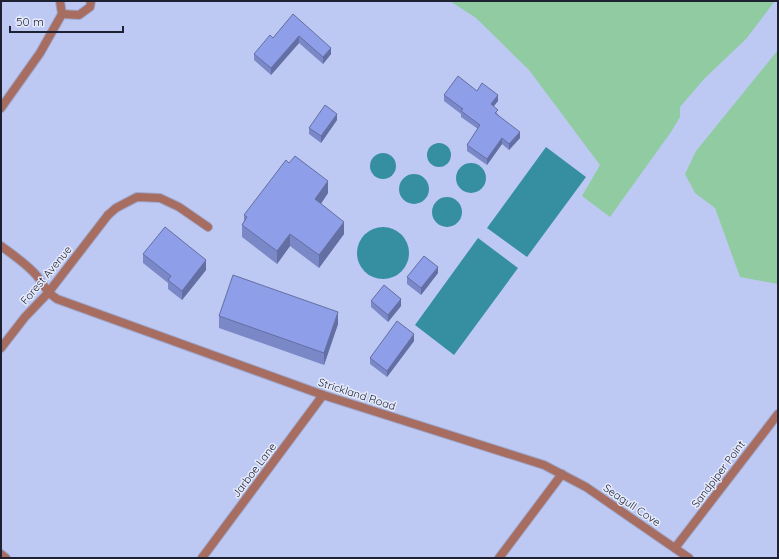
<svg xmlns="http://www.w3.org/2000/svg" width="779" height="559" font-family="Quicksand,sans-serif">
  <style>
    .green { fill: #90cba2 }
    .water { fill: #368fa1 }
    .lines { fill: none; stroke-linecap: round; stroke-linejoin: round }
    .lane-casing { stroke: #9ea7cc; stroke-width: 10 }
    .street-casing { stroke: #9ea7cc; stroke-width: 10 }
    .lane { stroke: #a66d60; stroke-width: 8 }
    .street { stroke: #a66d60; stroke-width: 8 }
    .wall { fill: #7a88c8 }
    .shaded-wall { fill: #636fa2 }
    .building { fill: #8e9ee8; stroke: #636fa2 }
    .labels { text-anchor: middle; stroke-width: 3; stroke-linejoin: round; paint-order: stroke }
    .street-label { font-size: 11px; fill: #1d2131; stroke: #e6ebfc }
  </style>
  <rect width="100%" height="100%" fill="#bec9f3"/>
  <!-- green -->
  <g class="green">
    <polygon points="450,1 775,1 746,39 704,79 680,107 680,117 671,132 610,217 582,196 600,165 529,70 476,18"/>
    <polygon points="778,50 778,284 740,277 715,208 695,193 685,174 696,151"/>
  </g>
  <!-- water -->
  <g class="water">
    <circle cx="439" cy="155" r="12"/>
    <polygon points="546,147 586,177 527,257 487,228"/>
    <circle cx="383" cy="166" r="13"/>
    <circle cx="471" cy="178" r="15"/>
    <circle cx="414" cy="189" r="15"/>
    <circle cx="447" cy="212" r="15"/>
    <circle cx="383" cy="253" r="26"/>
    <polygon points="478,238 518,268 454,355 415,325"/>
  </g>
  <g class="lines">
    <!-- lane casing -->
    <g class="lane-casing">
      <polyline id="lane" points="108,215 116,208 137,197 160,198 179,207 208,227"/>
    </g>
    <!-- street casing -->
    <g class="street-casing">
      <g id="street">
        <polyline points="62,14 79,15 90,7 91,1"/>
        <polyline points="1,108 40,53 62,14 60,1"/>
        <path d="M1,246C13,255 27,264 37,276C45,286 45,291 57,299L323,395L544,465L586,487L689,558"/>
        <polyline points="1,348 25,317 48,293 108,215"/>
        <polyline points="675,548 778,414"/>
        <polyline points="1,554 6,558"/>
        <polyline points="202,558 323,395"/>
        <polyline points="499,558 562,474"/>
      </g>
    </g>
    <!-- lane -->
    <use href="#lane" class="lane"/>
    <!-- street -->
    <use href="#street" class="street"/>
  </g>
  <!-- wall -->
  <g class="wall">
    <polygon points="293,14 331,54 323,64 299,43 271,75 254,60 254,54 273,38"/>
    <polygon points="477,91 498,101 493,106 498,115 520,138 509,150 502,144 487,165 467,151 467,145 478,129 461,117 461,114 444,101 444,95"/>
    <polygon points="337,120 321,143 309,134 309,128"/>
    <polygon points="328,193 321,204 344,234 319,268 290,246 277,264 242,237 242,225 244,221 244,215"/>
    <polygon points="143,254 206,270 182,300 168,289 168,283 143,263"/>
    <polygon points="438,273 421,295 407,284 407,277"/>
    <polygon points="371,301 401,306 388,322 371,307"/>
    <polygon points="219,316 338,324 324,365 219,328"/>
    <polygon points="414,341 387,377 370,364 370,358"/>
  </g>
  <!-- shaded-wall -->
  <g class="shaded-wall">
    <polygon points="299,36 299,43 271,75 271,68"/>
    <polygon points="331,48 331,54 323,64 323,57"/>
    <polygon points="498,95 498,101 491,110 491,104"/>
    <polygon points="337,114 337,120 321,143 321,136"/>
    <polygon points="520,132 520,138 509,150 509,144"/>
    <polygon points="502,138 502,144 487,165 487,159"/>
    <polygon points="328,181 328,193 315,212 315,199"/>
    <polygon points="344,222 344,234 319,268 319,255"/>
    <polygon points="290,234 290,246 277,264 277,251"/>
    <polygon points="206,260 206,270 182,300 182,291"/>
    <polygon points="438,267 438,273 421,295 421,288"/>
    <polygon points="401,299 401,306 388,322 388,315"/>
    <polygon points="338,312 338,324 324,365 324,353"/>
    <polygon points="414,334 414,341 387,377 387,371"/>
  </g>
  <!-- building -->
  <g class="building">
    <polygon points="293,14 331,48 323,57 299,36 271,68 254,54 270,35 273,38"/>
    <polygon points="458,76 477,91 482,83 498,95 491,104 498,110 495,113 520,132 509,144 502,138 487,159 467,145 480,125 461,111 463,109 444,95"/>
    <polygon points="325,105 337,114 321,136 309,128"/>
    <polygon points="295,156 328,181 315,199 344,222 319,255 290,234 277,251 242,225 247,217 244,215 286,160 289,163"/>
    <polygon points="165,227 206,260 182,291 168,280 171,276 143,254"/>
    <polygon points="424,256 438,267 421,288 407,277"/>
    <polygon points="233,275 338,312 324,353 219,316"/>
    <polygon points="384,285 401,299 388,315 371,301"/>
    <polygon points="397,321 414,334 387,371 370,358"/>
  </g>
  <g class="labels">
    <!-- street labels -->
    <g class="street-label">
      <text transform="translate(46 275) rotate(-50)" y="4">Forest Avenue</text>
      <text transform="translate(357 394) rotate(18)" y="4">Strickland Road</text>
      <text transform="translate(254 470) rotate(-53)" y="4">Jarboe Lane</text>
      <text transform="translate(718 474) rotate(-53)" y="4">Sandpiper Point</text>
      <text transform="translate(632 505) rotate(34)" y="4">Seagull Cove</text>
    </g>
  </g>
  <!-- border -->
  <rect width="779" height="559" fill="none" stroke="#1d2131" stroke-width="4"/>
  <!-- scale -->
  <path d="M10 26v6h113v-6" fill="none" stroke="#1d2131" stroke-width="2"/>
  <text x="16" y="26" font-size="12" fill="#1d2131" stroke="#e6ebfc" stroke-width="3" paint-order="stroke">50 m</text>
</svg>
